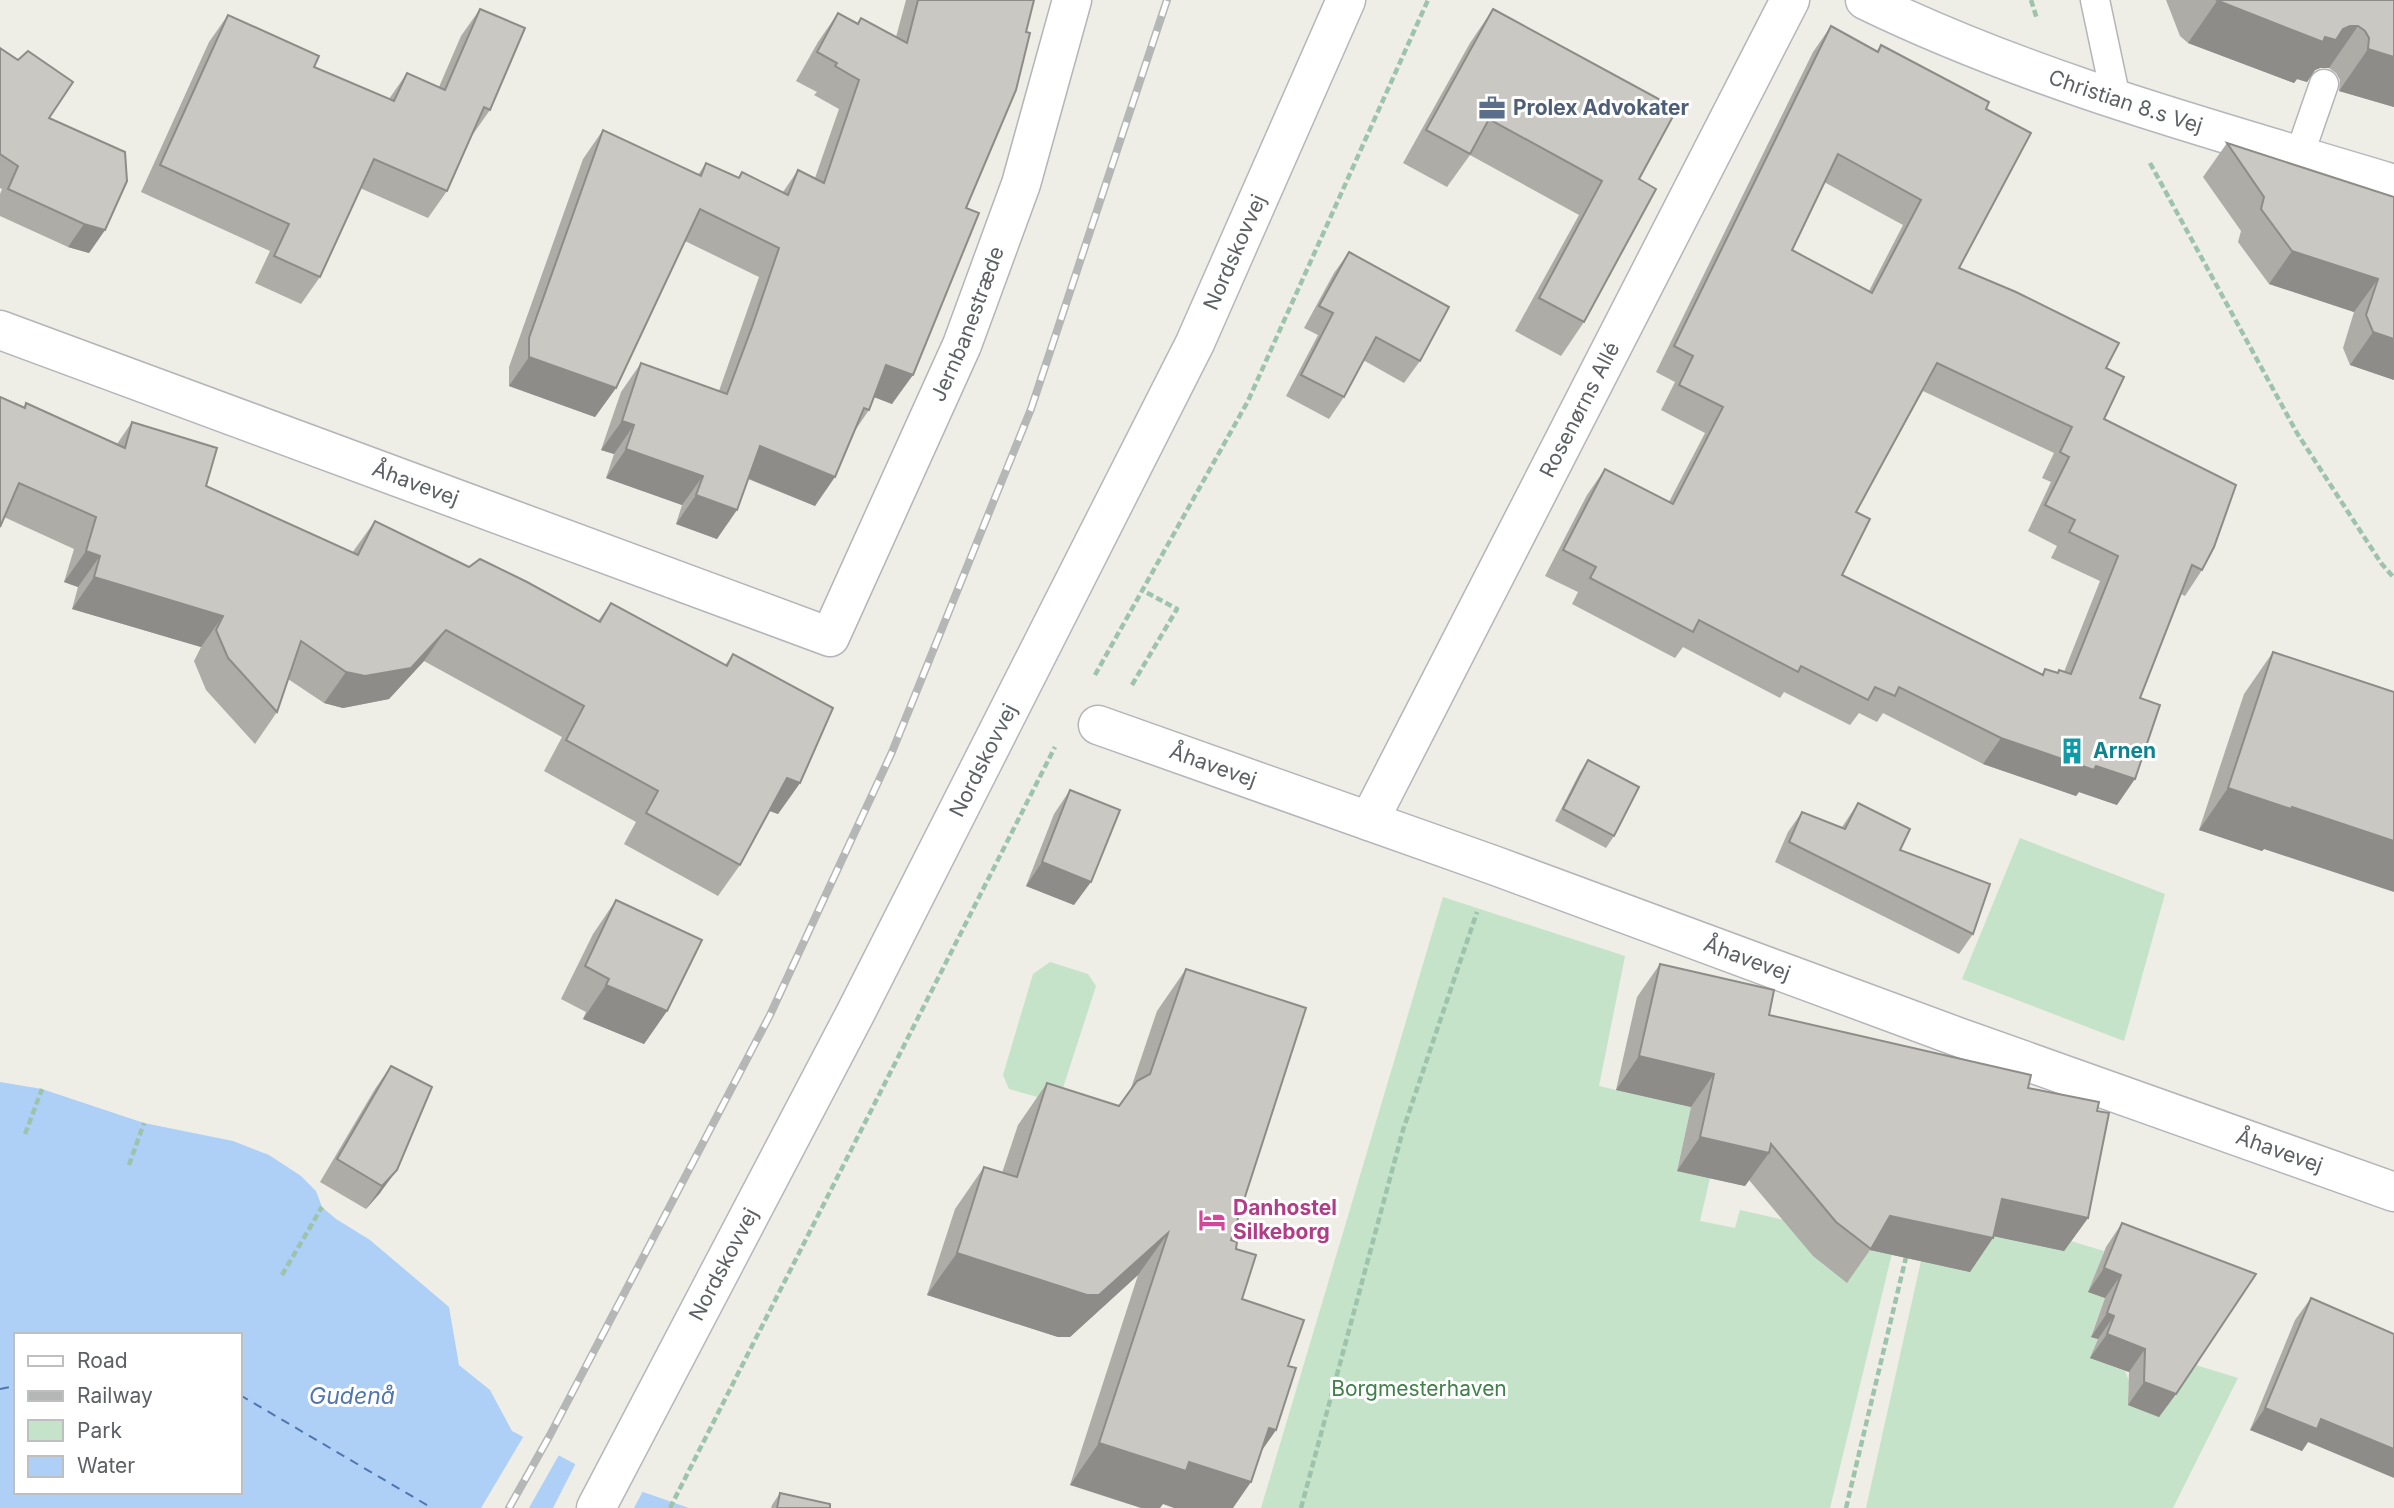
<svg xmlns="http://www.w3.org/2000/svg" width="2394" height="1508" font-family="Inter,sans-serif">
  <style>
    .green { fill: #c5e3c8 }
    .water { fill: #aed0f6; fill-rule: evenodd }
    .pier { fill: #eeede6 }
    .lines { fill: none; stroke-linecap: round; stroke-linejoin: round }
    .ferry { stroke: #5075af; stroke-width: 2; stroke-dasharray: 9 7; stroke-linecap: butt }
    .lane-casing { stroke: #b3b5b9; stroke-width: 31 }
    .street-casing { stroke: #b3b5b9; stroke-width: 41 }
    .secondary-casing { stroke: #b4b7bb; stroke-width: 41 }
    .path { stroke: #9ec3ac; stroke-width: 4.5; stroke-dasharray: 7 3.5; stroke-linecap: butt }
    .lane { stroke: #fff; stroke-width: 28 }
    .street { stroke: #fff; stroke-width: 38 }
    .secondary { stroke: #fff; stroke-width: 38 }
    .rail-casing { stroke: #b5b6b6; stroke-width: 8 }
    .rail { stroke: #fff; stroke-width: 5; stroke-dasharray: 16; stroke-linecap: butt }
    .wall { fill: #adaca7; fill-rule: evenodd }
    .shaded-wall { fill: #8d8c88 }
    .building { fill: #c9c8c2; stroke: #8d8c88; stroke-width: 2; fill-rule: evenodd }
    .labels { text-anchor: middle; stroke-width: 6; stroke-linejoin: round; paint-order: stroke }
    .street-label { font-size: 21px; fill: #5d6064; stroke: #fff }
    .service-label { font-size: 21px; font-weight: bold; fill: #4e5e75; stroke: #fff; text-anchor: start }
    .culture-label { font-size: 21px; font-weight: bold; fill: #0d838f; stroke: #fff; text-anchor: start }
    .hotel-label { font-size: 21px; font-weight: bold; fill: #b23c85; stroke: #fff; text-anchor: start }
    .park-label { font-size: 21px; fill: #3f8148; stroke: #fff }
    .water-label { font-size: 23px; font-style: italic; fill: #5075af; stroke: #fff }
  </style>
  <rect width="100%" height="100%" fill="#eeede6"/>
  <!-- green -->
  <g class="green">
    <polygon points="2020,838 2165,894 2124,1041 1962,979"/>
    <path d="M1443,897L1625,956L1599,1086L1691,1107L1677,1170L1710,1178L1700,1221L1735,1228L1740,1210L1797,1223C1812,1254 1817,1264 1849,1280L1872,1241L1896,1237L1830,1508H1261Z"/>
    <polygon points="1050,962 1088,974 1096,986 1061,1094 1048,1100 1009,1089 1003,1075 1033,974"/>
    <polygon points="1978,1233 2054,1236 2104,1251 2089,1292 2105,1298 2091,1336 2098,1339 2091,1358 2125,1371 2129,1381 2128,1396 2186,1362 2238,1378 2173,1508 1866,1508 1921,1261 1970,1271"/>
  </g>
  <!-- water -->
  <path class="water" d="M0,1082L42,1089L144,1123L233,1141L269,1155L301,1176L316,1191L322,1207L336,1219L370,1240L449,1307L459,1365L490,1390L512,1431L600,1477L689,1508H0ZM16,1335H240V1492H16Z"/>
  <!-- pier -->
  <g class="pier">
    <polygon points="525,1434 560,1453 529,1508 481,1508"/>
    <polygon points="577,1461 601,1474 644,1489 634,1508 553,1508"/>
  </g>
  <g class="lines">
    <!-- ferry -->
    <g class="ferry">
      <polyline points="0,1389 16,1386"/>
      <polyline points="240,1395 432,1508"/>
    </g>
    <!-- lane casing -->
    <g class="lane-casing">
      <g id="lane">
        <polyline points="2095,0 2116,99"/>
        <polyline points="2299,156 2324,84"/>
      </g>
    </g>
    <!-- street casing -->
    <g class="street-casing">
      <g id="street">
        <path id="s1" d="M0,330L830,637L962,345L1021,184L1072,0"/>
        <path id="s2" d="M1098,725L1493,865L1958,1037L2394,1192"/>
        <path id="s3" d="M1369,821L1790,0"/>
      </g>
    </g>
    <!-- secondary casing -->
    <g class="secondary-casing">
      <g id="secondary">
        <path id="s4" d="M1865,0C2034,82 2215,130 2394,184"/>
        <path id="s5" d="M596,1508L855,1014L1195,343L1346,0"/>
      </g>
    </g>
    <!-- path -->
    <g class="path">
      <polyline points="2031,0 2037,19"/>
      <polyline points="2150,163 2297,433 2381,563 2394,578"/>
      <polyline points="1095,675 1248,401 1428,0"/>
      <polyline points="1132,685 1177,609 1142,590"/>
      <polyline points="25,1134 42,1089"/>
      <polyline points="129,1165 144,1123"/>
      <polyline points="282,1275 322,1207"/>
      <polyline points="670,1508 1055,747"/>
      <polyline points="1301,1508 1403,1130 1477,912"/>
      <polyline points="1846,1508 1907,1253"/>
    </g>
    <!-- lane -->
    <use href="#lane" class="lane"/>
    <!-- street -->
    <use href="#street" class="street"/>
    <!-- secondary -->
    <use href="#secondary" class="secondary"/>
    <!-- rail casing -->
    <g class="rail-casing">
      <polyline id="rail" points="509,1508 550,1435 770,1015 892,752 1031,409 1167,0"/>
    </g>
    <!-- rail -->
    <use href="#rail" class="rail"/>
  </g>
  <!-- wall -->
  <g class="wall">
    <polygon points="906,0 1034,0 966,208 892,404 874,397 869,410 856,429 815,506 748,479 717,539 676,524 682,505 606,478 614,454 601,450 621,392 641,363 719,391 759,277 685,241 616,388 595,417 509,386 509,367 583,159 603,130 698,175 706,163 738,178 742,172 783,192 798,170 815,178 839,109 814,95 817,92 796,81 818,42 838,13 858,23 861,18 896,37"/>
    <polygon points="2166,0 2394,0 2394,107 2339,91 2340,80 2336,73 2329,68 2320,68 2315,70 2307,82 2297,79 2294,83 2188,43 2180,36"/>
    <polygon points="480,9 490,110 471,137 447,191 428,218 360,188 320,277 301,304 255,283 270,251 141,192 209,42 228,15 314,67 389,99 407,73 439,87 461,36"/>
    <polygon points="1493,9 1639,179 1584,322 1561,356 1515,331 1579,215 1470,155 1447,187 1403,163 1470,43"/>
    <path d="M1831,26L1877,51L1881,45L1986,109L1959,268L2106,368L2104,419L2202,570L2185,596L2181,594L2140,698L2117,805L2079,792L2076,796L1983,764L1883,713L1877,722L1859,713L1850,725L1784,692L1780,698L1683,647L1675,658L1572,604L1578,592L1545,576L1587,495L1605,469L1669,502L1705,433L1661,410L1675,382L1656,372L1813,52ZM1824,182L1903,225L1869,291L1792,250ZM1923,391L2054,453L2042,478L2051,482L2028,531L2057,546L2051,558L2100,581L2064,672L2059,670L2057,673L2045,669L2042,674L1842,575L1856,512Z"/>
    <polygon points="0,48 49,118 105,230 89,253 68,247 0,216 0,194 2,189 0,188"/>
    <polygon points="2227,143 2394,197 2394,380 2350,365 2343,348 2354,312 2269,284 2238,242 2241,231 2203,177"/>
    <polygon points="1349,252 1420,361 1404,383 1363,360 1344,397 1329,419 1286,396 1318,335 1304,328 1334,273"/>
    <polygon points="26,403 117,444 132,422 206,486 352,553 375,521 469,567 598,621 611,603 725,665 733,654 800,783 778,814 769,811 740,865 718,896 624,844 636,822 544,771 562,737 424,661 389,699 343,708 324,703 288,679 277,712 255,744 206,690 194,661 201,647 72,609 78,587 64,582 74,549 4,517 23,408"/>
    <polygon points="2273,652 2264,849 2262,851 2199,830 2244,694"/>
    <polygon points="1588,760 1614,836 1606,848 1555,821 1580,772"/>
    <polygon points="1070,790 1074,905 1026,886 1054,814"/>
    <polygon points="1858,803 1973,934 1959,954 1775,862 1788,832 1802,812 1842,827"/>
    <polygon points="616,900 667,1011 644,1044 583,1019 586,1012 561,999 593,934"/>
    <polygon points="1660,964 1769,1015 2028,1088 2097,1111 2088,1218 2064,1251 1994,1236 1970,1272 1870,1250 1847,1283 1813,1256 1749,1180 1745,1186 1677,1171 1691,1107 1616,1090 1637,997"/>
    <polygon points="1186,969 1231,1240 1236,1249 1242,1299 1288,1366 1276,1430 1261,1451 1163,1504 1070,1485 1138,1275 1070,1337 1058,1337 927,1295 955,1209 984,1167 1002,1173 1018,1125 1047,1083 1119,1106 1130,1091 1157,1011"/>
    <polygon points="391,1066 432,1087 380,1193 366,1209 320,1182 375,1089"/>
    <polygon points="2122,1223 2176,1394 2159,1417 2128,1405 2129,1372 2090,1358 2098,1339 2091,1337 2105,1298 2088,1292 2106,1247"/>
    <polygon points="2311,1298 2308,1442 2302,1451 2250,1430 2295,1320"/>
    <polygon points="780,1493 830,1508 771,1508 772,1505"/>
  </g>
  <!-- shaded-wall -->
  <g class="shaded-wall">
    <polygon points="2217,1 2325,37 2350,26 2358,26 2329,68 2320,68 2315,70 2307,82 2297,79 2294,83 2188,43"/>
    <polygon points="2368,49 2394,57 2394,107 2339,91"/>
    <polygon points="84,224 105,230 89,253 68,247"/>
    <polygon points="2292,251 2378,279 2354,312 2269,284"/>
    <polygon points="2373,332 2394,339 2394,380 2350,365"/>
    <polygon points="529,357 616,388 595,417 509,386"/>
    <polygon points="886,365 913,375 892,404 866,394"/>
    <polygon points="622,421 634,425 614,454 601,450"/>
    <polygon points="760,446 835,477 815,506 740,475"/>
    <polygon points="626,449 703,476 682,505 606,478"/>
    <polygon points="696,495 737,510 717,539 676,524"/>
    <polygon points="86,551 100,556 78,587 64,582"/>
    <polygon points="94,577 223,616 201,647 72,609"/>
    <polygon points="446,630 424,661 389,699 343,708 324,703 346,672"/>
    <polygon points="2001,738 2096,766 2135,779 2117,805 2079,792 2076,796 1983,764"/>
    <polygon points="787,778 800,783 778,814 765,809"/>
    <polygon points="2228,788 2292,807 2394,841 2394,892 2264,849 2262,851 2199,830"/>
    <polygon points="1042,862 1091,882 1074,905 1026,886"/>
    <polygon points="606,985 667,1011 644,1044 583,1019"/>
    <polygon points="1639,1056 1714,1074 1691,1107 1616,1090"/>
    <polygon points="1700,1137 1769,1153 1745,1186 1677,1171"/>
    <polygon points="397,1170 380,1193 366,1209 382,1186"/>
    <polygon points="2002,1199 2088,1218 2064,1251 1978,1233"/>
    <polygon points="1890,1216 1993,1238 1970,1272 1870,1250"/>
    <polygon points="1168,1233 1138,1275 1070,1337 1058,1337 927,1295 957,1253"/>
    <polygon points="2104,1268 2121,1275 2105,1298 2088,1292"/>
    <polygon points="2107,1313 2114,1316 2098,1339 2091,1337"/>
    <polygon points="2107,1334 2145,1349 2129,1372 2090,1358"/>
    <polygon points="2144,1382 2176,1394 2159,1417 2128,1405"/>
    <polygon points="2265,1408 2321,1419 2394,1449 2394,1478 2308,1442 2302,1451 2250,1430"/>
    <polygon points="1269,1428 1276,1430 1247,1472"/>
    <polygon points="1099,1443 1189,1462 1251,1482 1233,1508 1174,1508 1163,1504 1160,1508 1141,1508 1070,1485"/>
  </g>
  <!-- building -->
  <g class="building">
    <polygon points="918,0 1034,0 1026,32 1030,33 1016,90 966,208 979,213 913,375 886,365 869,410 864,408 835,477 760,446 737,510 696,495 703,476 626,449 634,425 622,421 641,363 727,394 752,327 779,248 700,209 616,388 529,357 529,338 603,130 701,176 706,163 739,178 742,172 788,195 798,170 824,183 859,80 835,66 837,63 817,52 838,13 858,24 861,18 907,43"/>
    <polygon points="2216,0 2394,0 2394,57 2368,49 2369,38 2365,31 2358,26 2350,26 2343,29 2336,40 2325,37 2323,42"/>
    <polygon points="480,9 525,28 490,110 484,107 447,191 374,159 320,277 274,256 289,224 160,165 228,15 319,56 314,67 394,101 407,73 445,90"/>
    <polygon points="1493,9 1677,109 1639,179 1656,189 1584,322 1539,298 1602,181 1489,119 1470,154 1426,130"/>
    <path d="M1831,26L1878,52L1881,45L1989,102L1986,109L2031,133L1959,268L2016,292L2119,343L2106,368L2124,377L2104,419L2236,485L2214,547L2202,570L2192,565L2140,698L2160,705L2135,779L2096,766L2094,770L2001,738L1899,687L1895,696L1875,687L1868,700L1801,666L1798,672L1699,620L1693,632L1590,578L1596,567L1563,550L1605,469L1673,504L1723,407L1679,385L1693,356L1674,346ZM1838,154L1921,200L1872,293L1792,250ZM1937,363L2072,427L2060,452L2069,457L2045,505L2075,520L2069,532L2118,556L2071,674L2059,670L2058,673L2045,669L2043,675L1842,575L1870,519L1856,512Z"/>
    <polygon points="0,48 18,60 28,51 73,82 49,118 125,152 127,181 105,230 84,224 8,189 18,166 0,154"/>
    <polygon points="2227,143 2394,197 2394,339 2373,332 2366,315 2378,279 2292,251 2261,209 2264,197"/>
    <polygon points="1349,252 1449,307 1420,361 1376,337 1344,397 1301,375 1333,313 1319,306"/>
    <polygon points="0,397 25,408 26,403 125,448 132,422 217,448 206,486 358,555 375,521 469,567 480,559 527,582 600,622 611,603 727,666 733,654 833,708 800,783 787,778 740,865 646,813 658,791 566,740 584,706 446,630 411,668 365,676 346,672 301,641 277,712 228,658 216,630 223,616 94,577 100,556 86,551 96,517 19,483 0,527"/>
    <polygon points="2273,652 2394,692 2394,841 2292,807 2291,809 2228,788"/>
    <polygon points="1588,760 1639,787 1614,836 1563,809"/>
    <polygon points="1070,790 1120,810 1091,882 1042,862"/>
    <polygon points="1858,803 1910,829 1900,850 1990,884 1973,934 1789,842 1802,812 1845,829"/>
    <polygon points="616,900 702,940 667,1011 606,985 609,979 585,966"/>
    <polygon points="1660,964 1774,990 1769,1015 2031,1075 2028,1088 2099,1102 2097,1111 2109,1113 2088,1218 2002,1199 1993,1238 1890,1216 1871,1249 1836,1222 1771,1144 1769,1153 1700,1137 1714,1074 1639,1056"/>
    <polygon points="1186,969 1306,1008 1231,1240 1237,1242 1236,1249 1256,1255 1242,1299 1304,1320 1288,1366 1296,1368 1276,1430 1269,1428 1251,1482 1189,1462 1186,1471 1099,1443 1168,1233 1099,1295 1087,1295 957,1253 984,1167 1017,1177 1047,1083 1119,1106 1137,1081 1150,1074"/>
    <polygon points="391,1066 432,1087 397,1170 382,1186 337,1159"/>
    <polygon points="2122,1223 2256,1274 2176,1394 2144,1382 2145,1349 2107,1334 2114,1316 2107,1313 2121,1275 2104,1268"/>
    <polygon points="2311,1298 2394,1334 2394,1449 2321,1419 2317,1429 2265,1408"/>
    <polygon points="780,1493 830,1504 830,1508 777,1508"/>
  </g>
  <!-- icons -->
  <defs>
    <g id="office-bare" transform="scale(2.1)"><path d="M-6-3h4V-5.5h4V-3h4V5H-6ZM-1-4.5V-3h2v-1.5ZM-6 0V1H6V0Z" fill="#5c6f8a" stroke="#fff" stroke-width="2.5" paint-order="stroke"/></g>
    <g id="building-bare" transform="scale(2.1)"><path d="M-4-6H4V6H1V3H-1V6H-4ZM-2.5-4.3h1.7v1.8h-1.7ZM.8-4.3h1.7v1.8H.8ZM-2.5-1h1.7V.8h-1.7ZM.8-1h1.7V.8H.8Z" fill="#0f9aa8" stroke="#fff" stroke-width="2.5" paint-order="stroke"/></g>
    <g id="hotel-bare" transform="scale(2.1)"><path d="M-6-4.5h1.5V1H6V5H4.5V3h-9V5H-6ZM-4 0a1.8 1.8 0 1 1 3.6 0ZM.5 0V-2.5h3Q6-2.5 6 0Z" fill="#d1479c" stroke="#fff" stroke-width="2.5" paint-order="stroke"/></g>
  </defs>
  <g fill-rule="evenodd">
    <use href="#office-bare" x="1492" y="108"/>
    <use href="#building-bare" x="2072" y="751"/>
    <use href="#hotel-bare" x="1212" y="1220"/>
  </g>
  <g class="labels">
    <!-- street labels -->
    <g class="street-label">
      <text dy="7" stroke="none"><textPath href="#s4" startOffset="280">Christian 8.s Vej</textPath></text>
      <text dy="7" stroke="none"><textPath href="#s5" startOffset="1409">Nordskovvej</textPath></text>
      <text dy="7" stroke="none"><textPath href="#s1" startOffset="1227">Jernbanestræde</textPath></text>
      <text dy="7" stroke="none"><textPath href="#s3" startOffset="462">Rosenørns Allé</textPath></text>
      <text dy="7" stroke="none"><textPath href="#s1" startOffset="443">Åhavevej</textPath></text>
      <text dy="7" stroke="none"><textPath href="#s5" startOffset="842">Nordskovvej</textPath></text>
      <text dy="7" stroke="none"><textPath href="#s2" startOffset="122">Åhavevej</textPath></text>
      <text dy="7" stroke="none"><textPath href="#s2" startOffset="690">Åhavevej</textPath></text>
      <text dy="7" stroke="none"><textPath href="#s2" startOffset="1256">Åhavevej</textPath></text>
      <text dy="7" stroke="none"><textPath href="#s5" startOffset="275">Nordskovvej</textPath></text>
    </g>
    <!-- service labels -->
    <g class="service-label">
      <text x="1513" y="115">Prolex Advokater</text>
    </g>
    <!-- culture labels -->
    <g class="culture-label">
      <text x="2093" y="758">Arnen</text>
    </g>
    <!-- hotel labels -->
    <g class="hotel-label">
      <text x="1233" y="1215">Danhostel<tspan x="1233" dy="24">Silkeborg</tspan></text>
    </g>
    <!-- park labels -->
    <g class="park-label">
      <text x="1419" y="1396">Borgmesterhaven</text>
    </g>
    <!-- water labels -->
    <g class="water-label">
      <text x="352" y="1404">Gudenå</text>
    </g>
  </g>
  <!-- legend -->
  <rect x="14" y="1333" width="228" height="161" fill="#ffffff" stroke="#bebfc1" stroke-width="2"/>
  <rect x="28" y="1356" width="35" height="10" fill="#ffffff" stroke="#bebfc1" stroke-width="2"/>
  <text x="77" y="1368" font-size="21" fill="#5d6064">Road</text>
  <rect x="28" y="1391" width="35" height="10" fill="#b5b6b6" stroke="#bebfc1" stroke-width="2"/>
  <text x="77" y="1403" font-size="21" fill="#5d6064">Railway</text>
  <rect x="28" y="1420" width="35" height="21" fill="#c5e3c8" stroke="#bebfc1" stroke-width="2"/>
  <text x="77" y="1438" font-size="21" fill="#5d6064">Park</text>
  <rect x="28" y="1456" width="35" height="21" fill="#aed0f6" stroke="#bebfc1" stroke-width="2"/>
  <text x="77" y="1473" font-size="21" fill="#5d6064">Water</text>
</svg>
